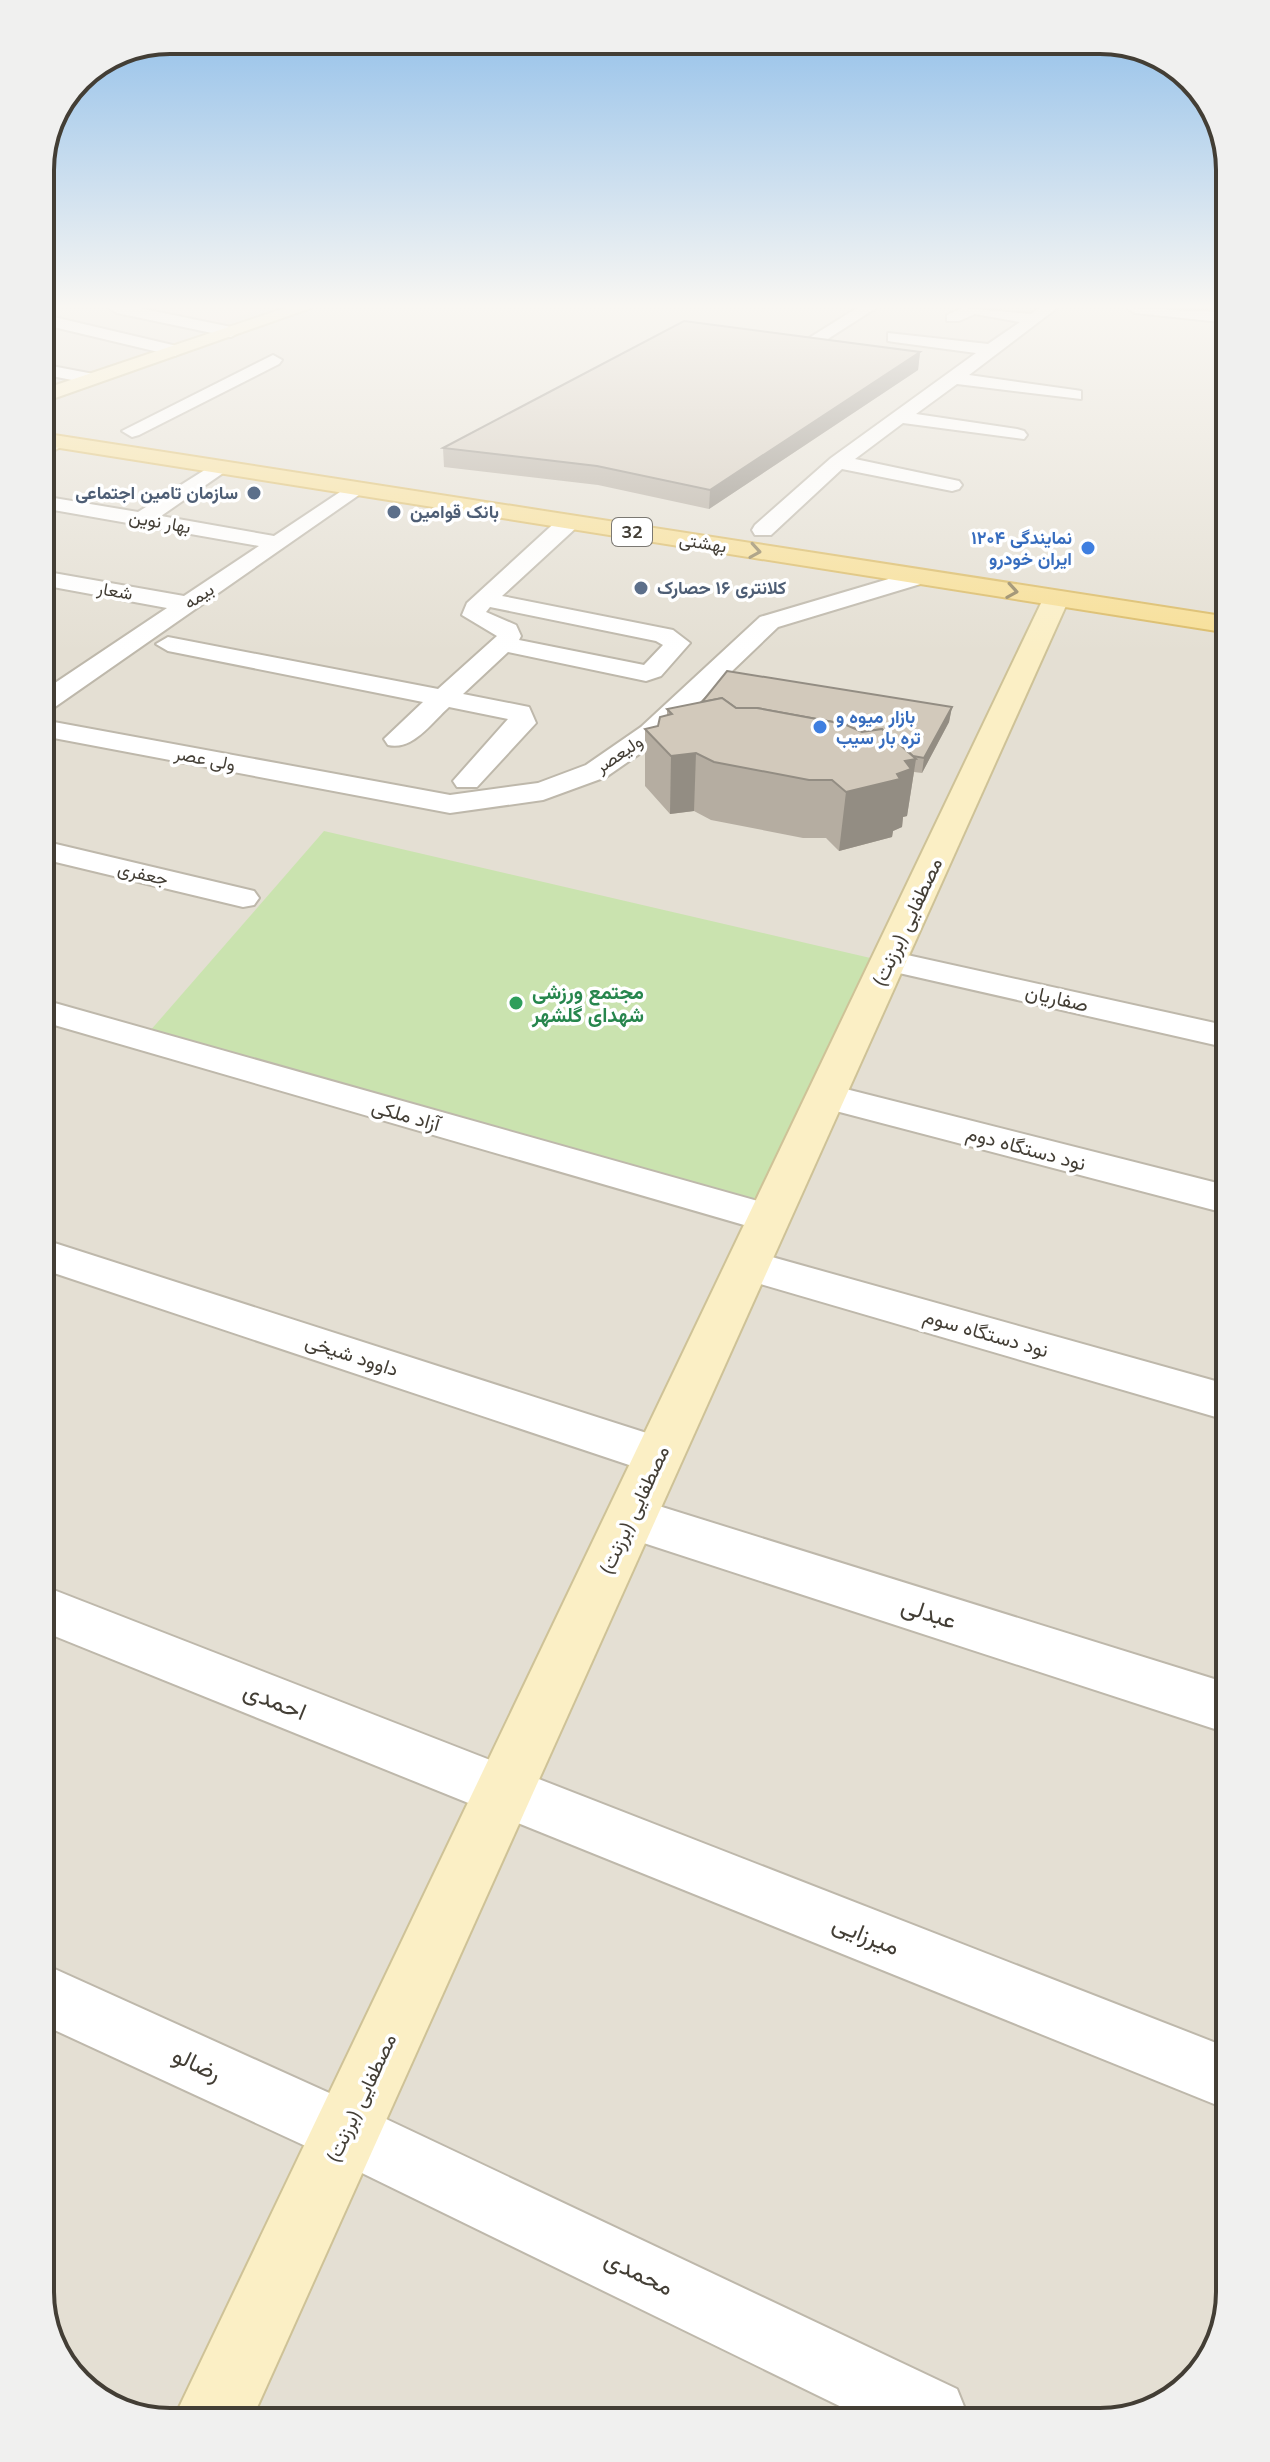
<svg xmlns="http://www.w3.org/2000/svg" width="1270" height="2462" font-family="Mulish,Vazirmatn,sans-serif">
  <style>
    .residential { fill: #e4dfd3 }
    .medical { fill: #f1dcd8 }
    .green { fill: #cae3af }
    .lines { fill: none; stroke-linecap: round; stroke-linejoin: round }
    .street-casing { stroke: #beb8ab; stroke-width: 4 }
    .secondary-casing { stroke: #cec297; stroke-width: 4 }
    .primary-casing { stroke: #dbbc69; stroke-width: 4 }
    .street { fill: #fff; fill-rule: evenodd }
    .secondary { fill: #fbefc5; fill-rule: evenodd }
    .primary { fill: #f7df97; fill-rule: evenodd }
    .wall { fill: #b5ada1 }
    .shaded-wall { fill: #938d83 }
    .building { fill: #d2c9bb; stroke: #938d83; stroke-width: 2 }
    .oneway { stroke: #948661 }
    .service-dot { fill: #5c6f8a; stroke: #fff; stroke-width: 3 }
    .shop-dot { fill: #3f7fe0; stroke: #fff; stroke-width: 3 }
    .leisure-dot { fill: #2e9e5b; stroke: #fff; stroke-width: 3 }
    .labels { text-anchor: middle; stroke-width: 7; stroke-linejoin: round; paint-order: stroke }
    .far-service-label { font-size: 18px; font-weight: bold; fill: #4e5e75; stroke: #fff; text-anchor: start }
    .far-street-label { font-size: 18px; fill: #433e35; stroke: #fff }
    .shield { fill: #fff; stroke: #7b7872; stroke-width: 2 }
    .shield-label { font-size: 18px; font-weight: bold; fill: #433e35 }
    .far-shop-label { font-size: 18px; font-weight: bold; fill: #366cbe; stroke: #fff; text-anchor: end }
    .street-label { font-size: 20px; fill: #433e35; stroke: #fff }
    .leisure-label { font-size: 20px; font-weight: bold; fill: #27864d; stroke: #fff; text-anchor: start }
    .near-street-label { font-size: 24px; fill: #433e35; stroke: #fff }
    .rim { fill: none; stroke: #433e35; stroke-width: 4 }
  </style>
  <rect width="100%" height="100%" fill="#f1ede4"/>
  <!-- residential -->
  <polygon class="residential" points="41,308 1221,308 1230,2292 1208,2365 1149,2412 162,2422 91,2395 50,2341"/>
  <!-- medical -->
  <polygon class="medical" points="135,308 263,308 214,325"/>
  <!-- green -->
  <polygon class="green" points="324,831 879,960 761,1208 136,1047"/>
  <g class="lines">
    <!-- street casing -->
    <g class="street-casing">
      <g id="street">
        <polygon points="109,308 139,308 231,327 239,332 231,337 117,313"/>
        <polygon points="857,308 876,308 823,342 811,342 809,338"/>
        <polygon points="962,308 1031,314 1039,308 1057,308 969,375 1075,390 1081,391 1081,399 957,384 916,414 1017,429 1024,431 1027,435 1024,439 903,423 855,459 959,481 962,485 959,489 952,491 842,469 771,535 755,535 752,530 755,525 831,458 976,353 894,342 888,341 888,333 988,344 1020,322 975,314 959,321 947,321 947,315"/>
        <polygon points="1127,308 1221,312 1221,322 1135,313"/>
        <polygon points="41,314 181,347 184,351 175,356 41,324"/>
        <polygon points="273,355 282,360 279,364 139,435 132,437 122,431"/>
        <polygon points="41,364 99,375 102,379 93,384 41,374"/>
        <polygon points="219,461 226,463 229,467 226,471 161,516 274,536 349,486 363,486 366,490 52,709 43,711 43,691 167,608 42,585 42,571 184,596 259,546 42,508 42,496 138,512"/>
        <path d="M569,516L580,522L577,527L502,596L673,630L690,643L661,676L646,681L508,652L463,694L529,707L536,723L477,787H457L453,781L508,719L449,707C432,722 413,751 388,745L384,739L423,702L168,651L156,644L168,637L438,689L497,636L462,615L467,603L561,517ZM490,607L656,641L663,645L644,665L519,640L521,636L516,625L486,612Z"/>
        <polygon points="919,570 927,572 931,577 927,582 778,627 661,739 606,777 543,800 450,813 43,736 43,720 450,795 538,783 586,765 641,727 760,617"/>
        <polygon points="43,841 254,891 259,898 254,905 243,907 43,859"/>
        <polygon points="889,951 1224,1025 1224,1047 877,968 873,961 877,954"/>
        <polygon points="44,1000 768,1204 782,1208 788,1218 782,1228 768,1232 44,1022"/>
        <polygon points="826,1084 1225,1185 1225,1213 813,1105 808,1096 813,1087"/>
        <polygon points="45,1240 659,1437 675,1442 682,1456 675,1470 659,1475 45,1270"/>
        <polygon points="747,1250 1226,1384 1226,1420 733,1276 727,1265 733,1254"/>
        <polygon points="630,1497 1227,1683 1227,1733 613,1533 606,1518 613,1503"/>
        <polygon points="46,1587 1229,2048 1229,2110 47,1633"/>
        <polygon points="48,1966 367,2110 957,2389 967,2414 858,2415 323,2154 48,2027"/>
      </g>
    </g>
    <!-- secondary casing -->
    <g class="secondary-casing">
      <g id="secondary">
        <polygon points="285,308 311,308 41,403 41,390"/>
        <polygon points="59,436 70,442 42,457 41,443"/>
        <polygon points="1056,591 1069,599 251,2421 172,2422 1043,599"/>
      </g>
    </g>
    <!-- primary casing -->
    <g class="primary-casing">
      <polygon id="primary" points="41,433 1222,616 1223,632 41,445"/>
    </g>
    <!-- street -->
    <use href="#street" class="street"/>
    <!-- secondary -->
    <use href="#secondary" class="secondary"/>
    <!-- primary -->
    <use href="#primary" class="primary"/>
  </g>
  <!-- wall -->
  <g class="wall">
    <polygon points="920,352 918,370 709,509 598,485 444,467 443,448"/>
    <polygon points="952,707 949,722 922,773 914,772 907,816 903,817 902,827 893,831 892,837 839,851 826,838 803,838 711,820 694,811 670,814 645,786 645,729 658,726 667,715 667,709"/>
  </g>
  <!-- shaded-wall -->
  <g class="shaded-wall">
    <polygon points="920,352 918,370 709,509 710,490"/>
    <polygon points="952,707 949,722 922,773 924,758"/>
    <polygon points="696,753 694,811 670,814 671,756"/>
    <polygon points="916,759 907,816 903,817 902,827 893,831 892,837 839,851 846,792 897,774 905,761"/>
  </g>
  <!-- building -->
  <g class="building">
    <polygon points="684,321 920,352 710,490 597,466 443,448"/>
    <polygon points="727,671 952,707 924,758 913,756 882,729 862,732 844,724 757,708 736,708 722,698 702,702"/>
    <polygon points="722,698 736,708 757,708 844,724 862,732 882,729 916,759 905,761 911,769 897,774 900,779 846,792 832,780 809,780 714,762 696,753 671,756 645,729 658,726 660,717 672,714 667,709"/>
  </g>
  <!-- one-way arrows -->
  <defs><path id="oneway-chevron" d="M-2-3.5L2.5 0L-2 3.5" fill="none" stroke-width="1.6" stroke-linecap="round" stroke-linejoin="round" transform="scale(2)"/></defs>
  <g class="oneway">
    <use href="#oneway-chevron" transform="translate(755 551) rotate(9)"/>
    <use href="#oneway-chevron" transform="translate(1012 591) rotate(9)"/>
  </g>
  <!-- sky -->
  <linearGradient id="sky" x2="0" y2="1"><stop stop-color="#8dbde9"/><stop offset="0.47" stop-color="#f9f7f3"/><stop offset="1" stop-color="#f9f7f3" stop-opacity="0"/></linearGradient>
  <rect width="1270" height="652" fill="url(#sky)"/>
  <!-- markers -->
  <g class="service-dot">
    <circle cx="254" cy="493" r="8"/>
    <circle cx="394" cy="512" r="8"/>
    <circle cx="641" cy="588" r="8"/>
  </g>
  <g class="shop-dot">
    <circle cx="1088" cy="548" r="8"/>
    <circle cx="820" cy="727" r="8"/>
  </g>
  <circle class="leisure-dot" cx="516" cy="1003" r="8"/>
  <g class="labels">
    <!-- far-service labels -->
    <g class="far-service-label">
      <text x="238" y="499" text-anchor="end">سازمان تامین اجتماعی</text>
      <text x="410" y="518">بانک قوامین</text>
      <text x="657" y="594">کلانتری ۱۶ حصارک</text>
    </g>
    <!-- far-street labels -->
    <g class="far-street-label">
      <text transform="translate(160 522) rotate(10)" y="6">بهار نوین</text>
      <text transform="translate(703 543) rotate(9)" y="6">بهشتی</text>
      <text transform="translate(115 591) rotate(10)" y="6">شعار</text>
      <text transform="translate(199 596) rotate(-34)" y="6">بیمه</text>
      <text transform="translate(619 754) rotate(-34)" y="6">ولیعصر</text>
      <text transform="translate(205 759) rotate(11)" y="6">ولی عصر</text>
      <text transform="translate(143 874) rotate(13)" y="6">جعفری</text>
    </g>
    <!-- shield labels -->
    <rect class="shield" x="612" y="518" width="40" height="28" rx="6"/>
    <g class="shield-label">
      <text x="632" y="538">32</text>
    </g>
    <!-- far-shop labels -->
    <g class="far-shop-label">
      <text x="1072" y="544">۱۲۰۴ نمایندگی<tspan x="1072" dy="21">ایران خودرو</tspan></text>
      <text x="836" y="723" text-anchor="start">بازار میوه و<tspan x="836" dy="21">تره بار سیب</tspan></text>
    </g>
    <!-- street labels -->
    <g class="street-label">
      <text transform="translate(907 922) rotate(-65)" y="7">مصطفایی (برزنت)</text>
      <text transform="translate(1057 998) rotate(13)" y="7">صفاریان</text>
      <text transform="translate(406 1115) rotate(16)" y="7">آزاد ملکی</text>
      <text transform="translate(1026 1148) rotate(15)" y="7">نود دستگاه دوم</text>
      <text transform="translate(986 1333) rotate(16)" y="7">نود دستگاه سوم</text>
      <text transform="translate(352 1355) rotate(18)" y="7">داوود شیخی</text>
      <text transform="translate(634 1510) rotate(-65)" y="7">مصطفایی (برزنت)</text>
      <text transform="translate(361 2098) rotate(-65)" y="7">مصطفایی (برزنت)</text>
    </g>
    <!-- leisure labels -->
    <g class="leisure-label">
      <text x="532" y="999">مجتمع ورزشی<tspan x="532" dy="23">شهدای گلشهر</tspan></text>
    </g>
    <!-- near-street labels -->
    <g class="near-street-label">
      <text transform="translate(929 1613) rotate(18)" y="8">عبدلی</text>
      <text transform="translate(275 1701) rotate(22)" y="8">احمدی</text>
      <text transform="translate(866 1935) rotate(22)" y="8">میرزایی</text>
      <text transform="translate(197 2064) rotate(25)" y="8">رضالو</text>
      <text transform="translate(639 2273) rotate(26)" y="8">محمدی</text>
    </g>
  </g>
  <!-- crop -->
  <path d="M0 0H1270V2462H0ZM170 54H1100A116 116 0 0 1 1216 170V2292A116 116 0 0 1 1100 2408H170A116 116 0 0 1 54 2292V170A116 116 0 0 1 170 54Z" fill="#f0f0ef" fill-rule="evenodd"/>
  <path class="rim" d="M170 54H1100A116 116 0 0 1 1216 170V2292A116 116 0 0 1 1100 2408H170A116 116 0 0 1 54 2292V170A116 116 0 0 1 170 54Z"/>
</svg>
